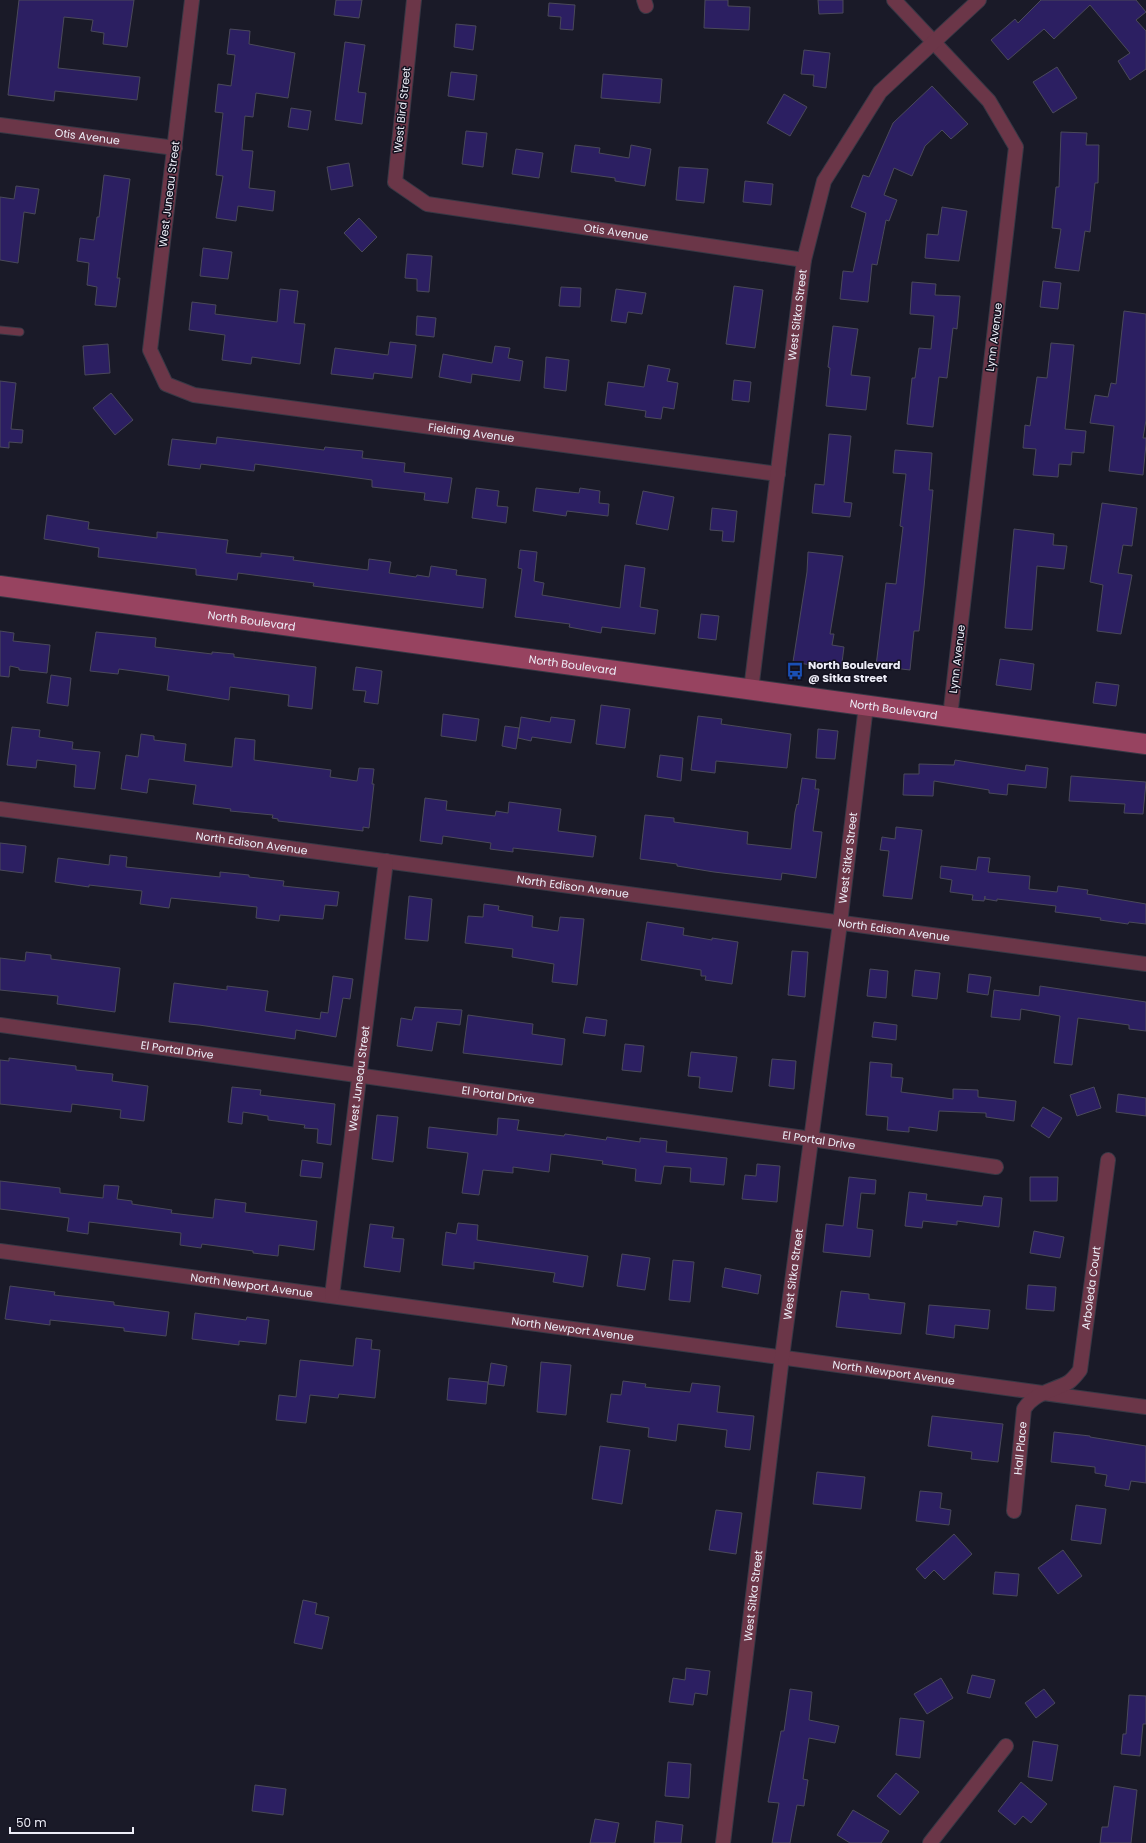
<svg xmlns="http://www.w3.org/2000/svg" width="1146" height="1843" font-family="Poppins,sans-serif">
  <style>
    .building { fill: #2c1f62; stroke: #4a495a }
    .lines { fill: none; stroke-linecap: round; stroke-linejoin: round }
    .lane-casing { stroke: #383845; stroke-width: 9 }
    .street-casing { stroke: #383845; stroke-width: 16 }
    .secondary-casing { stroke: #383845; stroke-width: 22 }
    .lane { stroke: #6b3648; stroke-width: 7 }
    .street { stroke: #6b3648; stroke-width: 14 }
    .secondary { stroke: #974360; stroke-width: 20 }
    .labels { text-anchor: middle; stroke-width: 3; stroke-linejoin: round; paint-order: stroke }
    .street-label { font-size: 11px; fill: #ededf7; stroke: #12111f }
    .poi-label { font-size: 11px; font-weight: bold; fill: #ededf7; stroke: #12111f; text-anchor: start }
  </style>
  <rect width="100%" height="100%" fill="#1a1a28"/>
  <!-- building -->
  <g class="building">
    <polygon points="19,0 134,0 127,47 103,44 104,33 91,31 93,20 64,17 58,68 140,77 137,100 55,91 54,101 8,95"/>
    <polygon points="336,0 362,0 359,18 334,15"/>
    <polygon points="705,0 728,0 728,6 750,7 749,30 704,28"/>
    <polygon points="818,0 843,0 843,13 819,14"/>
    <polygon points="1041,0 1136,0 1146,12 1136,20 1146,31 1146,69 1130,80 1118,61 1130,53 1090,5 1054,39 1044,29 1008,60 991,40 1015,19 1018,23"/>
    <polygon points="549,3 575,5 573,30 560,29 561,17 548,16"/>
    <polygon points="456,24 476,26 473,50 454,47"/>
    <polygon points="230,29 250,31 249,44 295,53 288,98 256,93 253,117 245,116 242,150 253,151 249,188 275,191 273,211 238,206 236,221 216,218 223,176 216,175 223,113 215,112 218,84 231,86 235,55 227,54"/>
    <polygon points="345,42 365,45 358,92 366,93 362,124 335,120"/>
    <polygon points="804,50 830,53 826,88 813,86 814,75 801,74"/>
    <polygon points="1057,67 1077,98 1053,113 1033,82"/>
    <polygon points="451,72 477,75 474,100 448,96"/>
    <polygon points="603,74 662,79 660,103 601,98"/>
    <polygon points="932,86 968,124 951,139 942,130 925,146 912,176 894,168 884,195 897,200 889,221 886,220 877,265 872,264 868,302 840,299 843,271 853,272 866,213 851,207 863,175 869,177 893,123"/>
    <polygon points="784,94 807,107 790,136 767,123"/>
    <polygon points="291,108 311,111 308,130 288,127"/>
    <polygon points="466,131 487,133 483,167 462,164"/>
    <polygon points="1061,132 1087,133 1086,145 1099,145 1098,183 1095,183 1090,232 1085,231 1079,271 1055,268 1061,229 1052,228 1056,187 1059,187"/>
    <polygon points="575,145 600,148 599,153 629,158 631,145 651,149 645,186 615,181 615,178 571,172"/>
    <polygon points="516,149 543,153 539,178 512,174"/>
    <polygon points="349,163 353,186 331,190 327,167"/>
    <polygon points="679,167 708,169 704,203 676,200"/>
    <polygon points="104,175 130,179 117,278 120,278 116,307 95,305 97,287 87,285 89,263 77,261 80,238 94,240 97,217 99,217"/>
    <polygon points="745,181 773,184 771,205 743,202"/>
    <polygon points="16,186 39,189 35,214 24,212 18,263 0,260 0,197 14,199"/>
    <polygon points="942,207 967,211 959,261 925,258 927,234 938,235"/>
    <polygon points="359,218 377,237 362,252 344,233"/>
    <polygon points="203,248 232,252 228,279 200,276"/>
    <polygon points="407,254 432,256 429,292 417,291 417,279 405,278"/>
    <polygon points="1043,281 1061,283 1058,309 1040,307"/>
    <polygon points="912,282 936,284 935,295 960,296 957,329 953,328 947,378 939,377 933,427 907,424 912,378 915,378 919,348 931,349 934,316 910,314"/>
    <polygon points="734,286 763,290 755,348 726,344"/>
    <polygon points="561,287 581,288 580,307 559,306"/>
    <polygon points="280,289 298,291 294,323 305,324 300,364 252,357 251,364 222,360 225,335 189,330 192,302 216,305 215,314 277,322"/>
    <polygon points="616,289 646,293 642,314 628,312 626,323 611,321"/>
    <polygon points="1124,311 1146,314 1146,420 1143,438 1146,438 1146,444 1143,475 1109,471 1114,426 1090,423 1095,395 1108,397 1111,383 1116,384"/>
    <polygon points="417,316 436,318 434,337 416,335"/>
    <polygon points="833,326 858,329 851,375 870,377 866,410 826,406 830,368 828,367"/>
    <polygon points="390,342 416,345 412,378 374,373 373,379 331,374 335,348 388,355"/>
    <polygon points="1051,343 1074,345 1065,429 1086,431 1084,453 1072,452 1071,465 1059,464 1058,477 1033,475 1036,449 1023,448 1025,425 1030,426 1037,377 1047,378"/>
    <polygon points="108,344 110,373 85,375 83,346"/>
    <polygon points="495,346 510,348 508,358 523,361 520,381 472,374 471,383 439,377 443,354 492,363"/>
    <polygon points="546,357 569,360 566,391 544,388"/>
    <polygon points="648,365 670,369 667,381 678,383 674,409 663,407 661,419 645,417 646,411 605,405 608,382 644,387"/>
    <polygon points="734,380 751,382 749,402 732,400"/>
    <polygon points="0,381 16,383 11,429 23,430 22,443 9,442 9,448 0,447"/>
    <polygon points="111,393 133,420 115,435 93,408"/>
    <polygon points="829,434 851,436 844,502 852,503 850,517 812,513 815,484 824,485"/>
    <polygon points="217,437 324,450 325,447 363,451 362,458 405,463 404,472 452,478 448,503 424,500 425,493 372,487 372,480 255,464 254,471 201,464 200,469 168,465 172,439 216,444"/>
    <polygon points="895,450 932,453 929,490 933,490 924,587 919,631 914,631 910,670 876,666 886,583 896,584 903,527 900,526 906,474 893,473"/>
    <polygon points="476,488 499,491 497,506 508,507 506,523 472,518"/>
    <polygon points="536,488 579,493 580,488 600,491 599,503 609,504 608,516 567,511 566,516 533,511"/>
    <polygon points="643,491 674,497 668,530 636,524"/>
    <polygon points="1102,503 1137,508 1132,546 1123,545 1118,573 1132,575 1121,634 1097,631 1103,585 1090,582"/>
    <polygon points="712,508 737,511 734,542 722,541 723,531 710,530"/>
    <polygon points="47,515 89,522 88,529 157,538 157,532 228,540 226,553 261,557 261,553 294,557 293,560 368,570 369,559 391,562 389,573 416,577 417,575 429,577 431,566 457,570 456,575 486,579 483,608 313,586 314,583 238,573 237,580 196,575 196,569 98,557 99,548 44,539"/>
    <polygon points="1014,529 1054,534 1053,545 1067,546 1064,569 1037,566 1032,630 1005,628"/>
    <polygon points="520,550 537,552 534,581 544,583 542,595 620,608 625,565 645,568 640,607 658,610 655,634 602,627 601,633 569,627 570,624 515,617 522,569 518,568"/>
    <polygon points="808,552 843,556 830,634 834,634 832,645 844,647 841,670 793,662 807,572"/>
    <polygon points="701,614 719,616 716,640 698,638"/>
    <polygon points="0,631 14,633 13,641 50,645 47,673 19,670 19,668 10,666 9,677 0,676"/>
    <polygon points="96,632 156,638 155,647 212,654 212,652 234,654 234,657 316,667 312,709 288,706 289,695 230,687 229,700 167,690 169,676 119,669 118,674 90,671"/>
    <polygon points="1000,659 1034,664 1031,690 996,685"/>
    <polygon points="356,667 382,671 378,704 364,702 366,691 353,690"/>
    <polygon points="51,675 71,678 68,706 47,703"/>
    <polygon points="1096,682 1119,685 1116,706 1093,703"/>
    <polygon points="601,705 630,709 625,748 596,744"/>
    <polygon points="443,714 479,719 476,741 441,736"/>
    <polygon points="698,716 722,719 721,724 791,734 787,768 716,761 715,773 691,770"/>
    <polygon points="521,717 550,722 551,717 575,720 571,743 532,737 531,741 518,738"/>
    <polygon points="505,726 519,728 516,749 502,746"/>
    <polygon points="12,727 40,730 39,737 73,742 72,749 100,752 95,789 74,787 76,765 37,760 36,768 7,765"/>
    <polygon points="818,729 838,731 835,759 816,758"/>
    <polygon points="141,734 154,736 154,740 186,744 184,761 232,767 235,738 255,740 254,760 331,770 330,777 357,781 359,768 374,769 372,784 374,784 369,828 363,827 363,831 278,821 278,819 272,818 273,815 230,811 231,809 193,804 196,785 149,779 147,793 121,789 126,755 138,757"/>
    <polygon points="660,755 683,758 681,781 657,777"/>
    <polygon points="955,760 1025,771 1026,765 1048,768 1046,788 1008,784 1007,795 989,793 989,790 934,781 933,796 903,795 904,774 919,774 919,764 954,765"/>
    <polygon points="1071,776 1146,782 1143,814 1124,813 1125,804 1069,801"/>
    <polygon points="802,778 816,780 815,789 819,789 813,831 822,832 816,878 782,873 781,880 714,872 677,866 677,864 640,859 645,815 674,818 674,822 748,832 747,844 791,849 795,812 797,804 798,805"/>
    <polygon points="425,798 447,801 446,810 495,816 496,811 508,813 509,802 561,809 558,831 596,836 593,857 513,848 513,852 490,849 491,843 443,836 442,844 420,841"/>
    <polygon points="896,827 922,830 912,899 883,896 889,851 880,850 882,837 895,839"/>
    <polygon points="0,843 26,846 23,873 0,870"/>
    <polygon points="110,855 127,857 126,867 220,877 220,872 249,875 249,877 284,881 283,886 339,892 337,906 325,905 323,919 280,915 279,921 256,918 257,907 171,898 169,908 140,904 142,891 89,885 89,887 55,882 58,858 109,865"/>
    <polygon points="978,857 990,858 988,872 1030,876 1029,889 1057,892 1058,886 1088,890 1087,894 1146,904 1146,924 1129,922 1128,924 1100,920 1101,918 1055,912 1056,906 997,899 997,901 985,899 985,896 984,901 972,900 973,895 950,892 952,880 940,878 941,866 976,870"/>
    <polygon points="409,896 432,899 428,941 405,939"/>
    <polygon points="484,904 499,906 498,910 533,916 532,927 558,931 560,917 584,919 577,985 552,982 554,964 512,957 513,949 465,943 468,916 483,917"/>
    <polygon points="647,922 684,928 683,935 712,940 712,938 738,942 732,984 705,980 706,976 701,976 701,970 641,960"/>
    <polygon points="792,951 808,952 805,997 788,995"/>
    <polygon points="26,952 51,955 51,959 120,968 115,1012 57,1004 58,996 0,990 0,958 25,961"/>
    <polygon points="870,969 888,971 886,998 867,996"/>
    <polygon points="915,970 940,973 937,999 912,996"/>
    <polygon points="969,974 991,977 988,995 967,992"/>
    <polygon points="333,976 353,979 350,999 343,998 336,1037 296,1030 295,1039 199,1025 169,1022 174,983 227,990 227,986 268,991 265,1011 320,1019 321,1012 328,1013"/>
    <polygon points="1040,986 1146,1002 1146,1031 1129,1029 1129,1025 1078,1018 1072,1065 1054,1063 1060,1016 1021,1009 1020,1020 991,1017 994,990 1039,996"/>
    <polygon points="415,1007 462,1010 460,1025 437,1022 432,1051 397,1046 401,1018 412,1020"/>
    <polygon points="468,1015 533,1024 532,1034 565,1039 562,1065 463,1053"/>
    <polygon points="586,1017 607,1020 605,1036 583,1033"/>
    <polygon points="874,1022 897,1025 896,1040 872,1037"/>
    <polygon points="625,1044 644,1046 641,1072 622,1070"/>
    <polygon points="691,1052 737,1057 732,1092 699,1088 700,1077 688,1076"/>
    <polygon points="9,1058 76,1066 76,1070 113,1074 112,1081 148,1086 144,1121 120,1118 121,1110 72,1104 71,1112 0,1104 0,1060 9,1061"/>
    <polygon points="772,1059 796,1061 794,1089 769,1086"/>
    <polygon points="870,1062 892,1064 891,1077 903,1078 901,1092 953,1099 953,1089 978,1090 978,1097 1016,1101 1014,1121 986,1117 986,1113 939,1111 937,1131 909,1127 909,1132 887,1130 888,1117 866,1115"/>
    <polygon points="232,1087 261,1090 260,1095 335,1104 331,1145 317,1143 318,1129 304,1128 305,1125 268,1120 268,1116 243,1112 242,1124 228,1122"/>
    <polygon points="1094,1087 1101,1108 1077,1116 1070,1095"/>
    <polygon points="1118,1094 1146,1098 1146,1116 1116,1112"/>
    <polygon points="1043,1107 1062,1118 1049,1138 1031,1126"/>
    <polygon points="377,1115 398,1117 393,1162 372,1159"/>
    <polygon points="498,1118 519,1120 517,1130 564,1136 565,1134 606,1140 607,1137 640,1142 640,1138 667,1141 666,1152 727,1158 724,1185 690,1182 691,1168 664,1166 661,1184 635,1181 636,1169 602,1164 603,1161 551,1154 549,1172 513,1167 513,1173 483,1170 479,1195 462,1193 468,1153 427,1148 429,1127 497,1135"/>
    <polygon points="302,1160 323,1163 321,1178 300,1176"/>
    <polygon points="757,1164 780,1166 777,1202 742,1199 745,1175 756,1176"/>
    <polygon points="849,1177 876,1180 875,1194 861,1193 857,1228 873,1230 870,1257 823,1252 826,1224 843,1226"/>
    <polygon points="1030,1177 1058,1177 1057,1201 1030,1201"/>
    <polygon points="0,1181 60,1188 60,1193 103,1198 104,1185 119,1186 117,1199 132,1201 132,1204 172,1210 171,1213 213,1218 215,1199 246,1203 245,1212 317,1221 314,1250 279,1245 278,1256 253,1253 253,1251 202,1244 201,1248 180,1245 181,1233 89,1222 88,1234 67,1231 69,1218 0,1209"/>
    <polygon points="909,1192 927,1194 926,1200 982,1206 984,1196 1002,1198 999,1227 957,1221 957,1225 923,1221 922,1228 905,1226"/>
    <polygon points="458,1223 478,1225 477,1240 588,1256 583,1287 553,1282 555,1273 474,1262 474,1269 442,1265 446,1232 456,1234"/>
    <polygon points="370,1224 394,1227 392,1238 404,1239 400,1272 364,1267"/>
    <polygon points="1034,1231 1064,1237 1060,1258 1030,1253"/>
    <polygon points="622,1254 650,1258 645,1290 617,1286"/>
    <polygon points="673,1260 694,1262 690,1302 669,1300"/>
    <polygon points="725,1268 761,1275 758,1294 722,1287"/>
    <polygon points="1028,1285 1056,1287 1054,1311 1026,1309"/>
    <polygon points="10,1286 55,1292 54,1295 114,1302 114,1305 169,1312 166,1336 124,1331 124,1328 50,1320 50,1325 5,1319"/>
    <polygon points="841,1291 869,1294 869,1299 905,1303 901,1334 836,1327"/>
    <polygon points="929,1305 990,1310 988,1329 955,1325 954,1338 926,1334"/>
    <polygon points="195,1313 246,1320 247,1317 269,1320 266,1344 239,1341 239,1345 192,1339"/>
    <polygon points="356,1338 372,1340 371,1349 380,1350 375,1398 339,1394 338,1398 310,1395 306,1423 276,1420 279,1395 296,1397 300,1360 353,1366"/>
    <polygon points="541,1362 571,1365 566,1415 537,1412"/>
    <polygon points="491,1363 507,1366 504,1386 488,1384"/>
    <polygon points="449,1378 488,1382 486,1404 447,1400"/>
    <polygon points="623,1381 646,1384 645,1387 690,1392 692,1383 720,1386 717,1412 754,1416 750,1450 725,1447 727,1430 678,1424 676,1441 648,1437 649,1428 607,1422 611,1394 621,1395"/>
    <polygon points="932,1416 1003,1424 998,1462 971,1459 972,1452 928,1446"/>
    <polygon points="1054,1432 1090,1436 1090,1437 1146,1446 1146,1483 1131,1481 1129,1490 1105,1486 1107,1475 1095,1473 1095,1467 1051,1462"/>
    <polygon points="600,1446 630,1450 622,1504 592,1499"/>
    <polygon points="817,1472 865,1477 861,1509 813,1504"/>
    <polygon points="920,1491 942,1493 940,1508 951,1510 949,1525 916,1521"/>
    <polygon points="1076,1505 1106,1509 1101,1544 1071,1540"/>
    <polygon points="716,1510 742,1513 736,1554 709,1550"/>
    <polygon points="954,1534 972,1554 944,1580 934,1570 925,1579 916,1569"/>
    <polygon points="1063,1550 1082,1576 1058,1594 1038,1568"/>
    <polygon points="995,1572 1019,1574 1017,1596 993,1594"/>
    <polygon points="303,1600 317,1603 315,1614 329,1617 322,1649 294,1643"/>
    <polygon points="686,1668 710,1671 707,1695 695,1693 693,1705 669,1702 673,1678 685,1680"/>
    <polygon points="972,1675 995,1680 990,1698 967,1693"/>
    <polygon points="941,1678 953,1698 927,1714 914,1694"/>
    <polygon points="790,1689 812,1692 809,1720 839,1726 835,1743 809,1738 803,1779 808,1780 804,1806 797,1805 790,1843 772,1843 779,1803 768,1802 781,1731 784,1731"/>
    <polygon points="1044,1689 1055,1703 1036,1718 1025,1703"/>
    <polygon points="1129,1695 1146,1696 1146,1724 1143,1724 1140,1756 1121,1754 1123,1734 1126,1734"/>
    <polygon points="900,1718 924,1721 920,1758 896,1755"/>
    <polygon points="1033,1741 1058,1745 1052,1781 1028,1777"/>
    <polygon points="668,1762 691,1764 689,1798 665,1796"/>
    <polygon points="896,1773 919,1792 900,1815 877,1796"/>
    <polygon points="1021,1782 1047,1804 1031,1823 1023,1816 1015,1825 998,1811"/>
    <polygon points="255,1785 286,1789 283,1815 252,1811"/>
    <polygon points="1114,1786 1137,1790 1131,1843 1100,1843 1102,1827 1108,1827"/>
    <polygon points="853,1810 889,1831 881,1843 850,1843 837,1835"/>
    <polygon points="595,1819 619,1823 615,1843 590,1843"/>
    <polygon points="656,1821 683,1825 681,1843 654,1843"/>
  </g>
  <g class="lines">
    <!-- lane casing -->
    <g class="lane-casing">
      <polyline id="lane" points="0,330 20,332"/>
    </g>
    <!-- street casing -->
    <g class="street-casing">
      <g id="street">
        <path id="s1" d="M192,0L150,350L166,384L194,395L778,474"/>
        <path id="s2" d="M414,0L395,182L427,204L804,260"/>
        <polyline points="644,0 646,6"/>
        <polyline points="894,0 989,101 1016,147 950,717"/>
        <path id="s3" d="M0,125L175,148"/>
        <path id="s4" d="M751,690L804,260L824,181L880,92L979,0"/>
        <path id="s5" d="M0,809L1146,964"/>
        <path id="s6" d="M0,1025L812,1139L996,1167"/>
        <path id="s7" d="M0,1251L1146,1407"/>
        <path id="s8" d="M332,1296L386,861"/>
        <path id="s9" d="M1014,1511L1024,1409C1035,1392 1053,1391 1069,1382C1073,1379 1077,1374 1080,1370L1108,1160"/>
        <path id="s10" d="M723,1843L782,1357L840,923L866,706"/>
        <polyline points="930,1843 1006,1746"/>
      </g>
    </g>
    <!-- secondary casing -->
    <g class="secondary-casing">
      <g id="secondary">
        <path id="s11" d="M0,586L1146,744"/>
      </g>
    </g>
    <!-- lane -->
    <use href="#lane" class="lane"/>
    <!-- street -->
    <use href="#street" class="street"/>
    <!-- secondary -->
    <use href="#secondary" class="secondary"/>
  </g>
  <!-- icons -->
  <defs>
    <g id="bus-bare" transform="scale(1.38)"><path d="M-5-6H5V4H4V6H2V4H-2V6H-4V4H-5ZM-3.5-4V0h7V-4ZM-3.5 1.2v1.5H-2V1.2ZM2 1.2v1.5H3.5V1.2Z" fill="#1a4fb4" stroke="#12111f" stroke-width="2.5" paint-order="stroke"/></g>
  </defs>
  <g fill-rule="evenodd">
    <use href="#bus-bare" x="795" y="671"/>
  </g>
  <g class="labels">
    <!-- street labels -->
    <g class="street-label">
      <text transform="translate(402 110) rotate(-84)" y="4">West Bird Street</text>
      <text dy="4" stroke="none"><textPath href="#s3" startOffset="88">Otis Avenue</textPath></text>
      <text transform="translate(169 194) rotate(-83)" y="4">West Juneau Street</text>
      <text dy="4" stroke="none"><textPath href="#s2" startOffset="413">Otis Avenue</textPath></text>
      <text dy="4" stroke="none"><textPath href="#s4" startOffset="378">West Sitka Street</textPath></text>
      <text transform="translate(994 337) rotate(-83)" y="4">Lynn Avenue</text>
      <text dy="4" stroke="none"><textPath href="#s1" startOffset="700">Fielding Avenue</textPath></text>
      <text dy="4" stroke="none"><textPath href="#s11" startOffset="254">North Boulevard</textPath></text>
      <text transform="translate(957 659) rotate(-83)" y="4">Lynn Avenue</text>
      <text dy="4" stroke="none"><textPath href="#s11" startOffset="578">North Boulevard</textPath></text>
      <text dy="4" stroke="none"><textPath href="#s11" startOffset="902">North Boulevard</textPath></text>
      <text dy="4" stroke="none"><textPath href="#s5" startOffset="254">North Edison Avenue</textPath></text>
      <text dy="4" stroke="none"><textPath href="#s10" startOffset="993">West Sitka Street</textPath></text>
      <text dy="4" stroke="none"><textPath href="#s5" startOffset="578">North Edison Avenue</textPath></text>
      <text dy="4" stroke="none"><textPath href="#s5" startOffset="902">North Edison Avenue</textPath></text>
      <text dy="4" stroke="none"><textPath href="#s6" startOffset="179">El Portal Drive</textPath></text>
      <text dy="4" stroke="none"><textPath href="#s8" startOffset="219">West Juneau Street</textPath></text>
      <text dy="4" stroke="none"><textPath href="#s6" startOffset="503">El Portal Drive</textPath></text>
      <text dy="4" stroke="none"><textPath href="#s6" startOffset="827">El Portal Drive</textPath></text>
      <text dy="4" stroke="none"><textPath href="#s10" startOffset="573">West Sitka Street</textPath></text>
      <text dy="4" stroke="none"><textPath href="#s7" startOffset="254">North Newport Avenue</textPath></text>
      <text dy="4" stroke="none"><textPath href="#s9" startOffset="255">Arboleda Court</textPath></text>
      <text dy="4" stroke="none"><textPath href="#s7" startOffset="578">North Newport Avenue</textPath></text>
      <text dy="4" stroke="none"><textPath href="#s7" startOffset="902">North Newport Avenue</textPath></text>
      <text dy="4" stroke="none"><textPath href="#s9" startOffset="63">Hall Place</textPath></text>
      <text dy="4" stroke="none"><textPath href="#s10" startOffset="249">West Sitka Street</textPath></text>
    </g>
    <!-- poi labels -->
    <g class="poi-label">
      <text x="808" y="669">North Boulevard<tspan x="808" dy="13">@ Sitka Street</tspan></text>
    </g>
  </g>
  <!-- scale -->
  <path d="M10 1827v6h123v-6" fill="none" stroke="#ededf7" stroke-width="2"/>
  <text x="16" y="1827" font-size="12" fill="#ededf7" stroke="#12111f" stroke-width="3" paint-order="stroke">50 m</text>
</svg>
